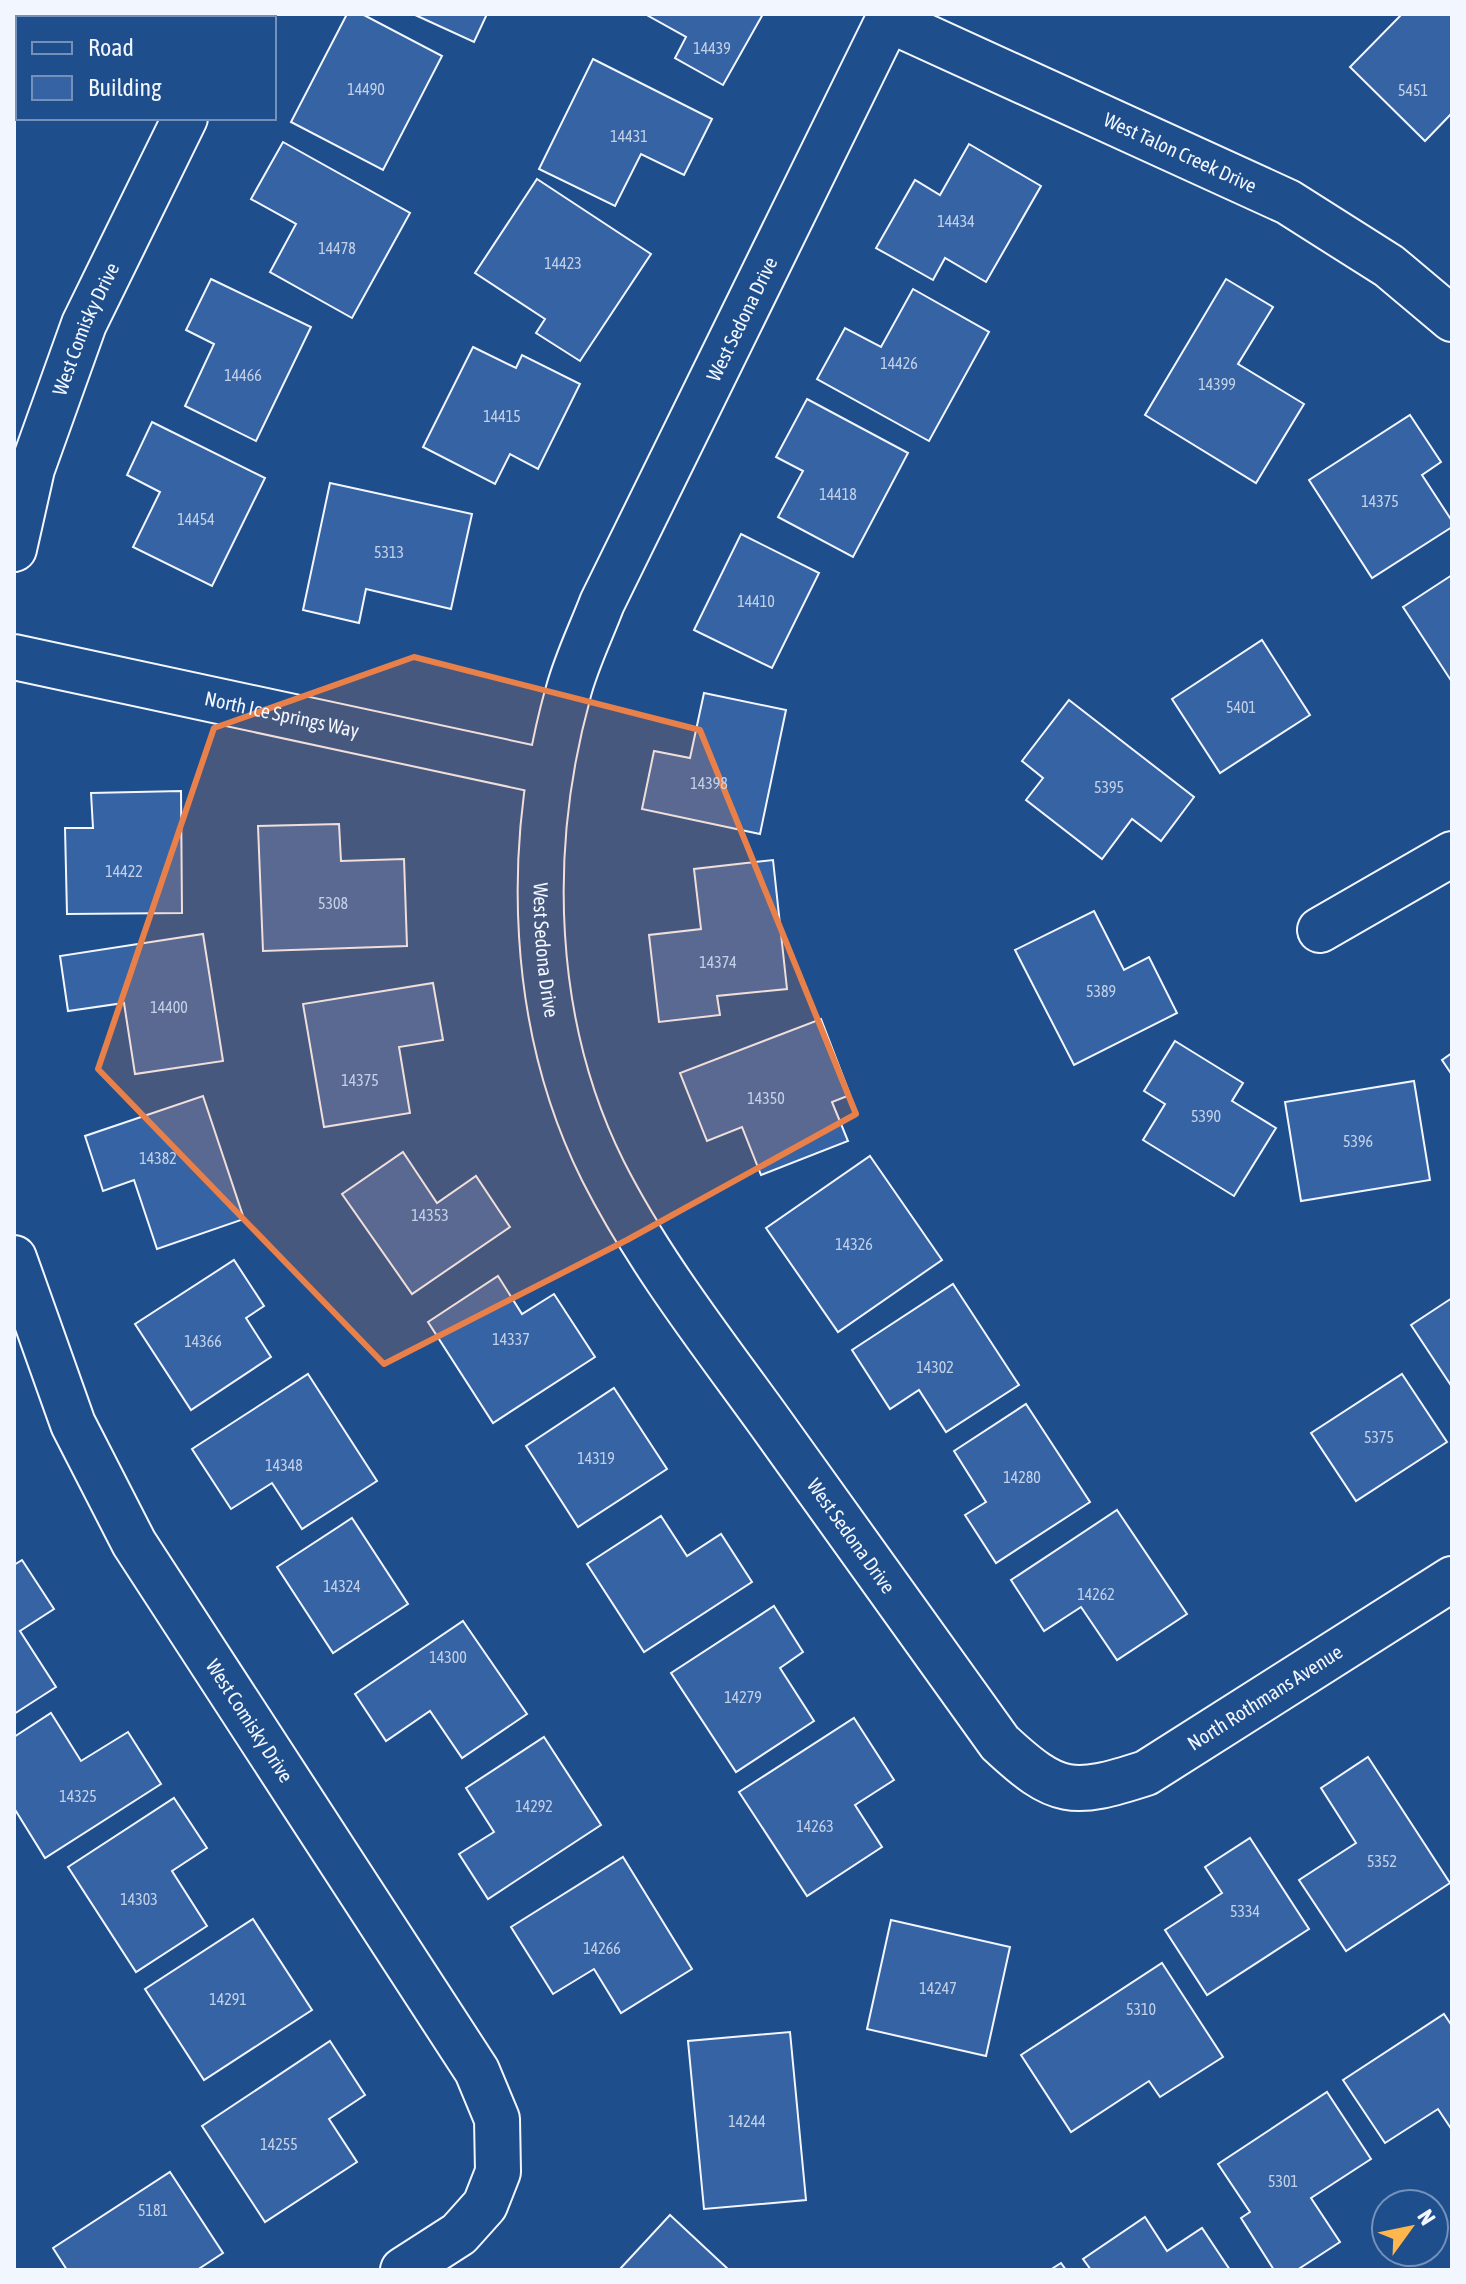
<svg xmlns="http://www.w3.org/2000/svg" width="1466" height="2284" font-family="'Asap Condensed',sans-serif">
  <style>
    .building { fill: #3563a3; stroke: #f2f6ff; stroke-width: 2 }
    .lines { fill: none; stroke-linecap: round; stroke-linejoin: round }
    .street-casing { stroke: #f2f6ff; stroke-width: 48 }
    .street { stroke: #1f4e8c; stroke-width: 44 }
    .marked { fill: #ea8049; fill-opacity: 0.2; stroke: #ea8049; stroke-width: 6; stroke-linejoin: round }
    .labels { text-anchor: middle; stroke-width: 6; stroke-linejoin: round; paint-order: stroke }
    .number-label { font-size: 16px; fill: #c3d1e8 }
    .street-label { font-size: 20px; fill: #f2f6ff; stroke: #1f4e8c }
  </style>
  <rect width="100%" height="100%" fill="#1f4e8c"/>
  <!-- building -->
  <g class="building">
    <polygon points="14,14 103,14 101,18 18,18 18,93 15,100"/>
    <polygon points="347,14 362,14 442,56 383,170 291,122"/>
    <polygon points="413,14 487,14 474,42"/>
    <polygon points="645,14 763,14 723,85 675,58 686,37"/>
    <polygon points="1402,14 1452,14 1452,113 1425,141 1350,67"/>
    <polygon points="593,59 712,119 684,175 641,154 615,206 539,169"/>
    <polygon points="283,142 410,213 352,318 270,272 296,224 251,199"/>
    <polygon points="969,144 1041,186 986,282 945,258 933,280 876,248 915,180 940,195"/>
    <polygon points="537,179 651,254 580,361 536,333 545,319 475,273"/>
    <polygon points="211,279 311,327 256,441 185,406 214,344 186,330"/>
    <polygon points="1226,279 1273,307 1238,364 1304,404 1256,483 1145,415"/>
    <polygon points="913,289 989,332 929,441 817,379 845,328 881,347"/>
    <polygon points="473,347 516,368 522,355 580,384 538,469 510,454 495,484 423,447"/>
    <polygon points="807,399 908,453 853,557 778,517 803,471 776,457"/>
    <polygon points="1410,415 1441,462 1422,475 1452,521 1452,527 1372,578 1309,480"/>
    <polygon points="152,422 265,478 212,586 133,547 160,492 127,475"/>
    <polygon points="330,483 472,514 451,609 366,589 359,623 303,610"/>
    <polygon points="741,534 819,573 772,668 694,630"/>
    <polygon points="1452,575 1452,682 1403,607"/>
    <polygon points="1262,640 1310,715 1220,773 1172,699"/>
    <polygon points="704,693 786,710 760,834 642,809 654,751 690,758"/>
    <polygon points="1069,700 1194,797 1161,841 1132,819 1102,859 1026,800 1043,778 1022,761"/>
    <polygon points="181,791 182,913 67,914 65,828 93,828 91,793"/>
    <polygon points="339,824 341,861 404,859 407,946 263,951 258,826"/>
    <polygon points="773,860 787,989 717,996 720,1015 659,1022 649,935 701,929 694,869"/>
    <polygon points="1094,911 1124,970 1149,957 1177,1013 1074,1065 1015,950"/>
    <polygon points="203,934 223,1061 135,1074 124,1003 68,1011 60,956"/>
    <polygon points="433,983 443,1040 399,1047 410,1113 324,1127 303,1004"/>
    <polygon points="821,1019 850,1095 832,1102 848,1141 761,1175 742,1127 707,1141 680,1073"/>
    <polygon points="1175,1041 1243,1083 1232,1101 1276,1128 1234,1196 1143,1140 1165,1104 1144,1091"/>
    <polygon points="1452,1053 1452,1075 1442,1060"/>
    <polygon points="1414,1081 1430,1180 1301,1201 1285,1102"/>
    <polygon points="203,1096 244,1219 157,1249 134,1180 103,1191 85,1136"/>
    <polygon points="403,1152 437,1203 476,1176 510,1227 412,1294 342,1194"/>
    <polygon points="870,1156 942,1260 838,1332 766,1228"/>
    <polygon points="234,1260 264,1306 246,1318 271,1357 191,1410 135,1324"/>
    <polygon points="498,1276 522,1314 554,1294 595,1357 493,1423 428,1322"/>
    <polygon points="953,1284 1019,1385 946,1432 919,1390 890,1409 852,1350"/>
    <polygon points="1452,1298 1452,1387 1411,1325"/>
    <polygon points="308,1374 377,1481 302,1529 272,1483 231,1509 192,1449"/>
    <polygon points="1402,1374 1447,1442 1356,1501 1311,1433"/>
    <polygon points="614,1388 667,1469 578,1527 526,1446"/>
    <polygon points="1026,1404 1090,1502 996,1563 965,1515 986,1502 954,1451"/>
    <polygon points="1117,1510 1187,1614 1117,1660 1081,1607 1044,1631 1011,1580"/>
    <polygon points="661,1516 687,1556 721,1534 752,1582 644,1652 587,1564"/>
    <polygon points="352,1518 408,1604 333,1653 277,1567"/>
    <polygon points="22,1560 54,1609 20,1631 56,1687 14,1714 14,1565"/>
    <polygon points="774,1606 803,1652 780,1668 814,1721 736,1772 671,1673"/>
    <polygon points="463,1621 527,1714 462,1758 430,1711 386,1741 355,1694"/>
    <polygon points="51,1713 81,1761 128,1732 161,1784 45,1858 14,1808 14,1737"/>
    <polygon points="854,1718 894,1780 855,1805 882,1847 807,1896 739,1792"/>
    <polygon points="544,1737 601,1825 488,1899 459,1854 494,1832 466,1788"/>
    <polygon points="1368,1757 1450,1883 1346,1951 1299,1880 1356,1843 1321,1788"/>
    <polygon points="174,1798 207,1848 172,1871 207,1926 136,1972 68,1867"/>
    <polygon points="1250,1838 1309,1929 1207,1995 1165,1930 1222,1893 1205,1867"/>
    <polygon points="623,1857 692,1969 621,2013 594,1969 553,1994 511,1927"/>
    <polygon points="253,1919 312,2010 204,2080 145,1989"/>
    <polygon points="891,1920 1010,1947 986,2056 867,2029"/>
    <polygon points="1162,1963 1223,2057 1160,2097 1149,2081 1071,2132 1021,2055"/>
    <polygon points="1444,2014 1452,2026 1452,2130 1438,2109 1385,2143 1343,2080"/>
    <polygon points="790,2032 806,2200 704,2209 688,2041"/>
    <polygon points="330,2041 365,2095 329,2119 357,2162 265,2222 202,2126"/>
    <polygon points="1327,2092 1371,2159 1311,2198 1340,2242 1297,2270 1274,2270 1241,2218 1250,2212 1218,2164"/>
    <polygon points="170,2172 223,2253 197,2270 67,2270 53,2248"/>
    <polygon points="670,2215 729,2270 619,2270"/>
    <polygon points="1145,2217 1167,2251 1202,2228 1230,2270 1091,2270 1083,2259"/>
    <polygon points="1061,2263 1066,2270 1050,2270"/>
  </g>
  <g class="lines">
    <!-- street casing -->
    <g class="street-casing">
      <g id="street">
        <path id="s1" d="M891,14L602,603C591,632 576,662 568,693C525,848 530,1025 603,1171C648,1260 709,1338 767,1418C844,1527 922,1635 1000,1743C1057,1796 1072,1797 1146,1773L1452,1579"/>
        <polyline points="234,18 236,14"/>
        <path id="s2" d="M889,20L1288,202L1389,266L1452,319"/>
        <path id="s3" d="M14,549L32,469L84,324L185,118"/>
        <path id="s4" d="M14,657L549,772"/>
        <polyline points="1320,930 1452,854"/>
        <path id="s5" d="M14,1258L73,1424L134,1543L477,2071L497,2119L498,2172L485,2205L459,2234L403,2270"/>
      </g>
    </g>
    <!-- street -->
    <use href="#street" class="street"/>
  </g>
  <!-- marked area -->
  <path class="marked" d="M414,657L700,730L856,1114L627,1240L384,1364L98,1069L214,728Z"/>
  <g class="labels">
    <!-- number labels -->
    <g class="number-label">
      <text x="712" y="54">14439</text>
      <text x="366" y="95">14490</text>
      <text x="1413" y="96">5451</text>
      <text x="629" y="142">14431</text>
      <text x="956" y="227">14434</text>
      <text x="337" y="254">14478</text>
      <text x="563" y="269">14423</text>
      <text x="899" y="369">14426</text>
      <text x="243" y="381">14466</text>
      <text x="1217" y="390">14399</text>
      <text x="502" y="422">14415</text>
      <text x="838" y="500">14418</text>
      <text x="1380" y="507">14375</text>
      <text x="196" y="525">14454</text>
      <text x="389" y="558">5313</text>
      <text x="756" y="607">14410</text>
      <text x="1241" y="713">5401</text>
      <text x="709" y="789">14398</text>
      <text x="1109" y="793">5395</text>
      <text x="124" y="877">14422</text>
      <text x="333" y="909">5308</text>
      <text x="718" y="968">14374</text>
      <text x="1101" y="997">5389</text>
      <text x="169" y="1013">14400</text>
      <text x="360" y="1086">14375</text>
      <text x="766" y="1104">14350</text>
      <text x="1206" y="1122">5390</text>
      <text x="1358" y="1147">5396</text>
      <text x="158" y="1164">14382</text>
      <text x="430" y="1221">14353</text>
      <text x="854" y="1250">14326</text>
      <text x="511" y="1345">14337</text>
      <text x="203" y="1347">14366</text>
      <text x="935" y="1373">14302</text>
      <text x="1379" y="1443">5375</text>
      <text x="596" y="1464">14319</text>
      <text x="284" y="1471">14348</text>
      <text x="1022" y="1483">14280</text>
      <text x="342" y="1592">14324</text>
      <text x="1096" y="1600">14262</text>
      <text x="448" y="1663">14300</text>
      <text x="743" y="1703">14279</text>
      <text x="78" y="1802">14325</text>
      <text x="534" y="1812">14292</text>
      <text x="815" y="1832">14263</text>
      <text x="1382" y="1867">5352</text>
      <text x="139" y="1905">14303</text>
      <text x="1245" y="1917">5334</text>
      <text x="602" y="1954">14266</text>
      <text x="938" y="1994">14247</text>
      <text x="228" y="2005">14291</text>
      <text x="1141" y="2015">5310</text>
      <text x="747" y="2127">14244</text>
      <text x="279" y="2150">14255</text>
      <text x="1283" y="2187">5301</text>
      <text x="153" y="2216">5181</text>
    </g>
    <!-- street labels -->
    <g class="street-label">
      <text dy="7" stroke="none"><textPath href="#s2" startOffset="320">West Talon Creek Drive</textPath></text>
      <text transform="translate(742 319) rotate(-64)" y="7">West Sedona Drive</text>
      <text dy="7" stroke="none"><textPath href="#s3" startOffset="232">West Comisky Drive</textPath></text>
      <text dy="7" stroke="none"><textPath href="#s4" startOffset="274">North Ice Springs Way</textPath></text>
      <text dy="7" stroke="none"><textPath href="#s1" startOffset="1012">West Sedona Drive</textPath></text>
      <text dy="7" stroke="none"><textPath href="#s1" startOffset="1684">West Sedona Drive</textPath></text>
      <text dy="7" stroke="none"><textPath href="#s1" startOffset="2242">North Rothmans Avenue</textPath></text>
      <text dy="7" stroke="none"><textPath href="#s5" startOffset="522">West Comisky Drive</textPath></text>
    </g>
  </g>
  <!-- border -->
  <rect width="1466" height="2284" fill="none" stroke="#f2f6ff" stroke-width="32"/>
  <!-- legend -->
  <rect x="16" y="16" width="260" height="104" fill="#1f4e8c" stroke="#7391ba" stroke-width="2"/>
  <rect x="32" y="42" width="40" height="12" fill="#1f4e8c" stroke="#7391ba" stroke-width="2"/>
  <text x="88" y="56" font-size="24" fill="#f2f6ff">Road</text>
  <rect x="32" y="76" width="40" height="24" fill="#3563a3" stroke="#7391ba" stroke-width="2"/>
  <text x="88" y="96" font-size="24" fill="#f2f6ff">Building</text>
  <!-- north arrow -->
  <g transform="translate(1410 2228) rotate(57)"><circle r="38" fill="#1f4e8c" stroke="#7391ba" stroke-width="2"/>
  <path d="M0-6L14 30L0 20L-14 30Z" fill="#ffb74d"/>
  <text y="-12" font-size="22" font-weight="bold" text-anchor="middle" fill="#f2f6ff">N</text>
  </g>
</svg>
